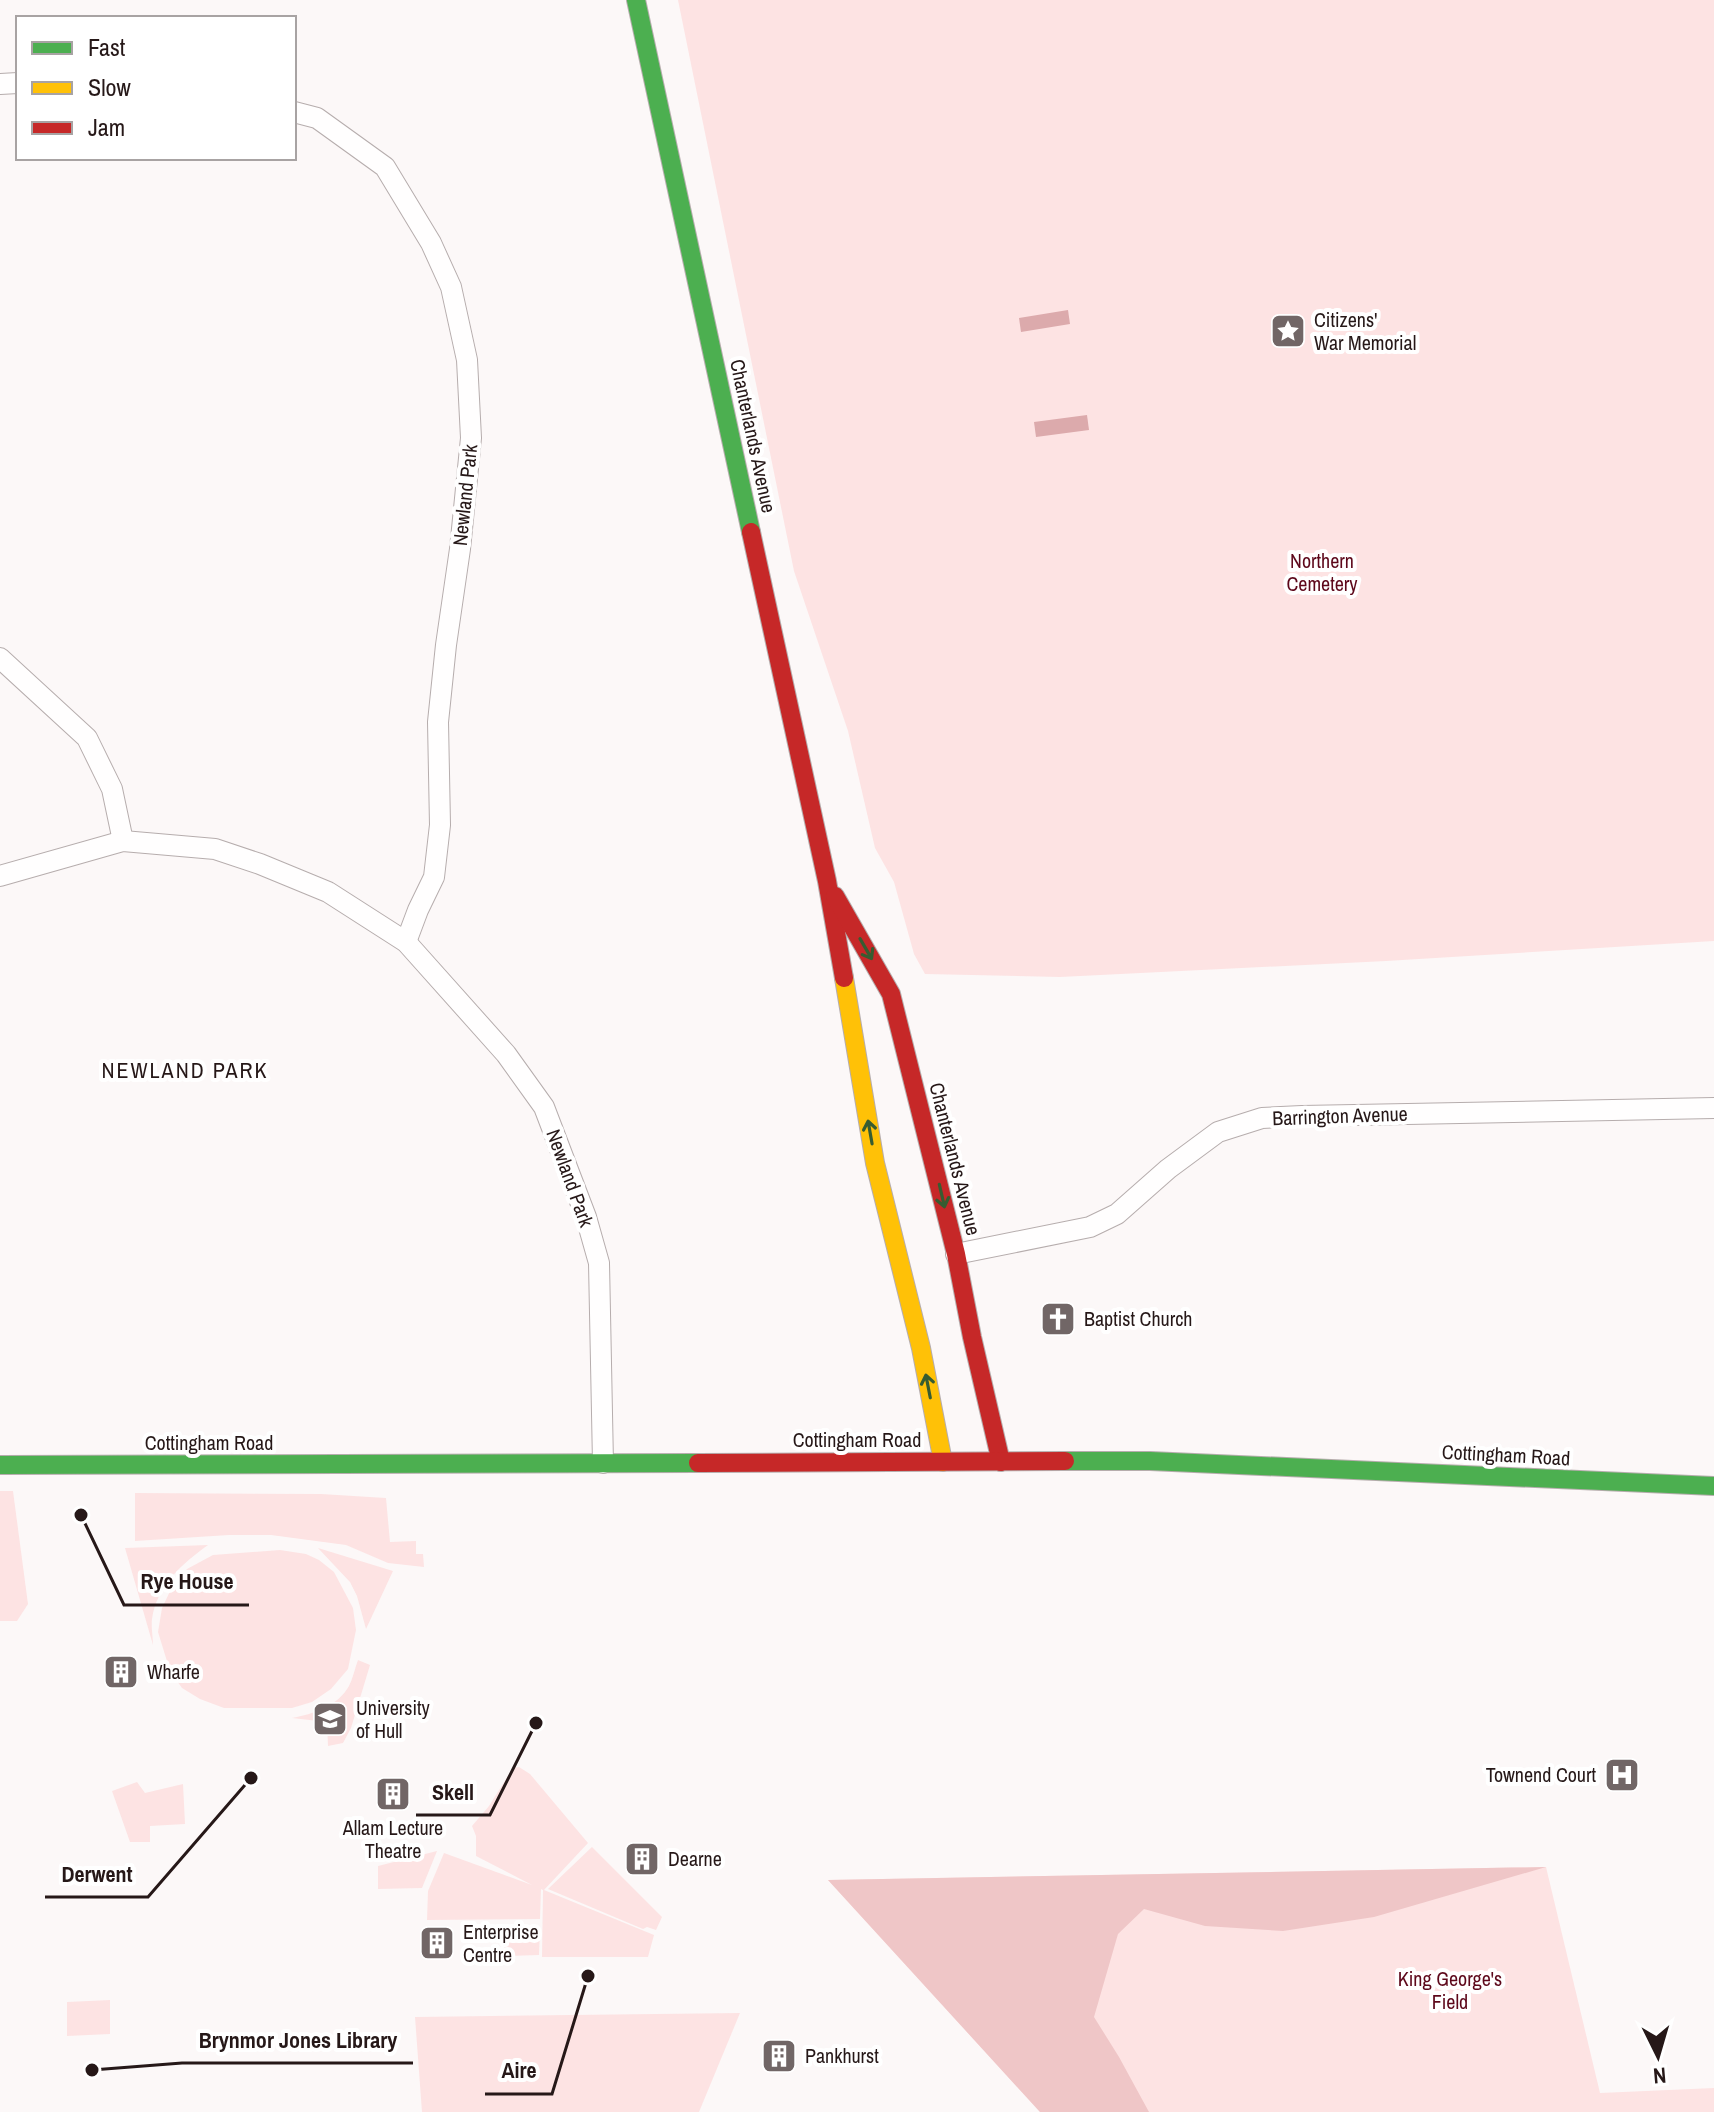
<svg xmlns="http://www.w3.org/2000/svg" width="1714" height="2112" font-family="'Archivo Narrow',sans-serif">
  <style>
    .green { fill: #fde3e3 }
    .forest { fill: #efc6c7 }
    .water { fill: #dcaaac }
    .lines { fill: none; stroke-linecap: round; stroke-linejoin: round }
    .street-casing { stroke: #b6adad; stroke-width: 22 }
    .fast-casing { stroke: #b6adad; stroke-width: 20 }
    .slow-casing { stroke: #b6adad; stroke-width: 20 }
    .jam-casing { stroke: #b6adad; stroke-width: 20 }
    .street { stroke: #fffefe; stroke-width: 20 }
    .fast { stroke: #4caf50; stroke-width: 18 }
    .slow { stroke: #ffc107; stroke-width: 18 }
    .jam { stroke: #c62828; stroke-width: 18 }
    .oneway { stroke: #375c31 }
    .labels { text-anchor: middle; stroke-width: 8; stroke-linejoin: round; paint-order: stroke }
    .poi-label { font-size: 20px; fill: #261818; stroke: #fff; text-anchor: start }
    .street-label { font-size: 20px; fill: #261818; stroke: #fff }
    .park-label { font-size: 20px; fill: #5d071a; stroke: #fff }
    .neighbourhood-label { font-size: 22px; letter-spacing: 2px; fill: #261818; stroke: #fff }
    .leader { fill: none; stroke: #261818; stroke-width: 3 }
    .callout-dot { fill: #261818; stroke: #fff; stroke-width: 3 }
    .callout-label { font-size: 22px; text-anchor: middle; font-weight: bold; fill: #261818; stroke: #fff; stroke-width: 8; stroke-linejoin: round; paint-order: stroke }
  </style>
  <rect width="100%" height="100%" fill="#fcf8f8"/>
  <!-- green -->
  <g class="green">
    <polygon points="678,0 1714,0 1714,941 1386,961 1060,977 925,974 914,954 894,882 875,848 848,731 794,571"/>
    <polygon points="0,1491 13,1491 28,1604 17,1621 0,1621"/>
    <polygon points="135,1493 321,1494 386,1498 390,1542 416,1541 416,1554 423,1554 424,1567 388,1563 346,1545 271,1535 229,1535 135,1541"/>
    <path d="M208,1545C182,1564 157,1585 152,1619C151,1627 153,1637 153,1645L125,1548Z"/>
    <polygon points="318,1548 393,1571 366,1629 357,1596 350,1582"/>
    <polygon points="280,1550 306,1554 319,1560 334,1572 353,1608 356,1630 348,1669 331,1689 312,1702 292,1708 224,1708 200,1699 182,1688 170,1671 158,1632 162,1608 173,1585 187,1569 213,1555"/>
    <path d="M358,1660L370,1665L351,1728L343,1743L328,1746L327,1722L292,1718C313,1714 338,1706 349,1686C353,1678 355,1668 358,1660Z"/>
    <polygon points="519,1767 530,1774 588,1843 544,1890 654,1935 648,1957 542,1957 543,1890 541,1889 540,1919 427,1920 428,1891 444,1853 532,1885 476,1856 476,1836 472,1826 489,1806 513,1768"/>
    <polygon points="137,1782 145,1793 183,1784 185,1824 150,1826 150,1842 130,1842 112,1791"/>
    <polygon points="592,1847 662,1917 656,1930 647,1927 643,1929 548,1889"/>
    <polygon points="437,1851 422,1888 378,1889 378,1866"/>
    <polygon points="1546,1867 1600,2093 1714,2088 1714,2112 1040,2112 828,1880"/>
    <polygon points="504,1930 540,1930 539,1955 504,1956"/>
    <polygon points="110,2000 110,2034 67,2036 67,2002"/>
    <polygon points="740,2013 699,2112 422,2112 415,2017"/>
  </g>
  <!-- forest -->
  <polygon class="forest" points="1546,1867 1374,1917 1283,1931 1205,1926 1144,1909 1118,1934 1094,2017 1119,2057 1149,2112 1040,2112 828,1880"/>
  <!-- water -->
  <g class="water">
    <polygon points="1068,310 1070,324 1021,332 1019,318"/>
    <polygon points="1087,415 1089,430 1036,437 1034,422"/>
  </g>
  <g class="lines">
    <!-- street casing -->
    <g class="street-casing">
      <g id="street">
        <polyline points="0,84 18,83"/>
        <polyline points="294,112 317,118 385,167 431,243 451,287 467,360 471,438 460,549 446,645 438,722 440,825 434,877 418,910 406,942"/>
        <polyline points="0,658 87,738 112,789 123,841"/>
        <polyline points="0,876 123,841 215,849 260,864 328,892 406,942 506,1054 544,1107 586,1217 599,1263 603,1463"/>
        <polyline points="956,1254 1090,1227 1117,1214 1168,1169 1218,1132 1262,1118 1302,1116 1714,1108"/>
      </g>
    </g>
    <!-- fast casing -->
    <g class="fast-casing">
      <g id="fast">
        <polyline points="636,0 751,532"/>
        <polyline points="1065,1461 1150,1461 1714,1486"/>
        <polyline points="0,1465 698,1463"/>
      </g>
    </g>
    <!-- slow casing -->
    <g class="slow-casing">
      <polyline id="slow" points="844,978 875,1163 921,1348 943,1462"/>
    </g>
    <!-- jam casing -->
    <g class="jam-casing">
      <g id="jam">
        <polyline points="751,532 827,881 844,978"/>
        <polyline points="835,896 891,994 956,1254 972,1337 1001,1462"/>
        <polyline points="698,1463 1065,1461"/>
      </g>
    </g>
    <!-- street -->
    <use href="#street" class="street"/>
    <!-- fast -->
    <use href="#fast" class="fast"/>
    <!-- slow -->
    <use href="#slow" class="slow"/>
    <!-- jam -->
    <use href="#jam" class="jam"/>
  </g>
  <!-- one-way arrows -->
  <defs><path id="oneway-shaft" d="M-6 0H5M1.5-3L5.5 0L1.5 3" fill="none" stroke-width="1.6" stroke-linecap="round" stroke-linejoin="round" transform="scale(2)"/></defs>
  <g class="oneway">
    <use href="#oneway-shaft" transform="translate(866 949) rotate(60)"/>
    <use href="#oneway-shaft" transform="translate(870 1132) rotate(-100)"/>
    <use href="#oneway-shaft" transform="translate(942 1196) rotate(77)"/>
    <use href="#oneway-shaft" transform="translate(928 1386) rotate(-101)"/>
  </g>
  <!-- icons -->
  <defs>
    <g id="sight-square" transform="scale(1.8)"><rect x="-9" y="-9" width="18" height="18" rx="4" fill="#716666" stroke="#fff"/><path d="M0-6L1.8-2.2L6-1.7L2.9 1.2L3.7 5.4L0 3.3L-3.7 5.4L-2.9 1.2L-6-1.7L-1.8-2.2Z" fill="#fff"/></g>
    <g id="church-square" transform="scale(1.8)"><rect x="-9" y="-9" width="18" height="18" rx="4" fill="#716666" stroke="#fff"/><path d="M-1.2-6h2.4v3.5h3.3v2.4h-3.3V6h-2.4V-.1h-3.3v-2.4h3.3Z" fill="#fff"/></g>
    <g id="building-square" transform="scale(1.8)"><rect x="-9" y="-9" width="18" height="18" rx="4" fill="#716666" stroke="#fff"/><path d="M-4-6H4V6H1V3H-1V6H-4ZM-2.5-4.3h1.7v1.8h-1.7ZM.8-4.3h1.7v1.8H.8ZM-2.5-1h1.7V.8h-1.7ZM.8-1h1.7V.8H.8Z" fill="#fff"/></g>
    <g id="university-square" transform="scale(1.8)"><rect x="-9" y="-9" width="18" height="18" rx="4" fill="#716666" stroke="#fff"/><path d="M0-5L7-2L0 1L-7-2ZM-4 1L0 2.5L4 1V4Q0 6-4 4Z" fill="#fff"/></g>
    <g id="hospital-square" transform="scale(1.8)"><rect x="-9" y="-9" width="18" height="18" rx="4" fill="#716666" stroke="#fff"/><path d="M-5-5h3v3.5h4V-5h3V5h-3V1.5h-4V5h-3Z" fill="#fff"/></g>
  </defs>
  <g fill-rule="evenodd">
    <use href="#sight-square" x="1288" y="331"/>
    <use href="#church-square" x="1058" y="1319"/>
    <use href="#building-square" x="121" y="1672"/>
    <use href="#university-square" x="330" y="1719"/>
    <use href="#hospital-square" x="1622" y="1775"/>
    <use href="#building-square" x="393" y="1794"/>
    <use href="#building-square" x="642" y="1859"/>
    <use href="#building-square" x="437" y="1943"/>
    <use href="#building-square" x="779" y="2056"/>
  </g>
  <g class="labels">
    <!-- poi labels -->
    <g class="poi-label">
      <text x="1314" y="327">Citizens'<tspan x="1314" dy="23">War Memorial</tspan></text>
      <text x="1084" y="1326">Baptist Church</text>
      <text x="147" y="1679">Wharfe</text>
      <text x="356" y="1715">University<tspan x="356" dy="23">of Hull</tspan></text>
      <text x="1596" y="1782" text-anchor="end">Townend Court</text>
      <text x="393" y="1835" text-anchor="middle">Allam Lecture<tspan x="393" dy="23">Theatre</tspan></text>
      <text x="668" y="1866">Dearne</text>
      <text x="463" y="1939">Enterprise<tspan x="463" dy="23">Centre</tspan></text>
      <text x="805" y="2063">Pankhurst</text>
    </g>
    <!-- street labels -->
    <g class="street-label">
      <text transform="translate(753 436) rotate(78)" y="7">Chanterlands Avenue</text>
      <text transform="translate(465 495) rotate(-84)" y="7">Newland Park</text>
      <text transform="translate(1340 1116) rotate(-2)" y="7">Barrington Avenue</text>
      <text transform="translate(955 1159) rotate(76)" y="7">Chanterlands Avenue</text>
      <text transform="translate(570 1178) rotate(70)" y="7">Newland Park</text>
      <text x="857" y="1447">Cottingham Road</text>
      <text x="209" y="1450">Cottingham Road</text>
      <text transform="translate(1506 1455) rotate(3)" y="7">Cottingham Road</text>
    </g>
    <!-- park labels -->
    <g class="park-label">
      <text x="1322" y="568">Northern<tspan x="1322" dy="23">Cemetery</tspan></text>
      <text x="1450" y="1986">King George's<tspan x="1450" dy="23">Field</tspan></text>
    </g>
    <!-- neighbourhood labels -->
    <g class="neighbourhood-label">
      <text x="185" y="1078">NEWLAND PARK</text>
    </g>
  </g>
  <!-- callouts -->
  <path class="leader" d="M81 1515L124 1605H249M536 1723L490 1815H416M251 1778L148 1897H45M92 2070L182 2063H413M588 1976L552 2094H485"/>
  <g class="callout-dot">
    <circle cx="81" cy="1515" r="8"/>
    <circle cx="536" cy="1723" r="8"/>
    <circle cx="251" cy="1778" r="8"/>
    <circle cx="92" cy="2070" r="8"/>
    <circle cx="588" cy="1976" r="8"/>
  </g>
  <g class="callout-label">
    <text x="187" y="1589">Rye House</text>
    <text x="453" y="1800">Skell</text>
    <text x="97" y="1882">Derwent</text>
    <text x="298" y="2048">Brynmor Jones Library</text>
    <text x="519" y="2078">Aire</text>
  </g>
  <!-- legend -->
  <rect x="16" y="16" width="280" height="144" fill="#ffffff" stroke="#a8a3a3" stroke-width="2"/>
  <rect x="32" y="42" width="40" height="12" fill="#4caf50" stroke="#a8a3a3" stroke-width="2"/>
  <text x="88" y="56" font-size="24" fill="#261818">Fast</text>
  <rect x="32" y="82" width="40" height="12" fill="#ffc107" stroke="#a8a3a3" stroke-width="2"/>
  <text x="88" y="96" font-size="24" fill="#261818">Slow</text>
  <rect x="32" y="122" width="40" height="12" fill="#c62828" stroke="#a8a3a3" stroke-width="2"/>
  <text x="88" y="136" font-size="24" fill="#261818">Jam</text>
  <!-- north arrow -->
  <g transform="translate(1658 2056) rotate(175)" stroke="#ffffff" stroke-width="6" paint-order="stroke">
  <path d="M0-6L14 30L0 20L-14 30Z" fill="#261818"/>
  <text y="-12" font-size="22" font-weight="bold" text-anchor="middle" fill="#261818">N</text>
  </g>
</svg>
